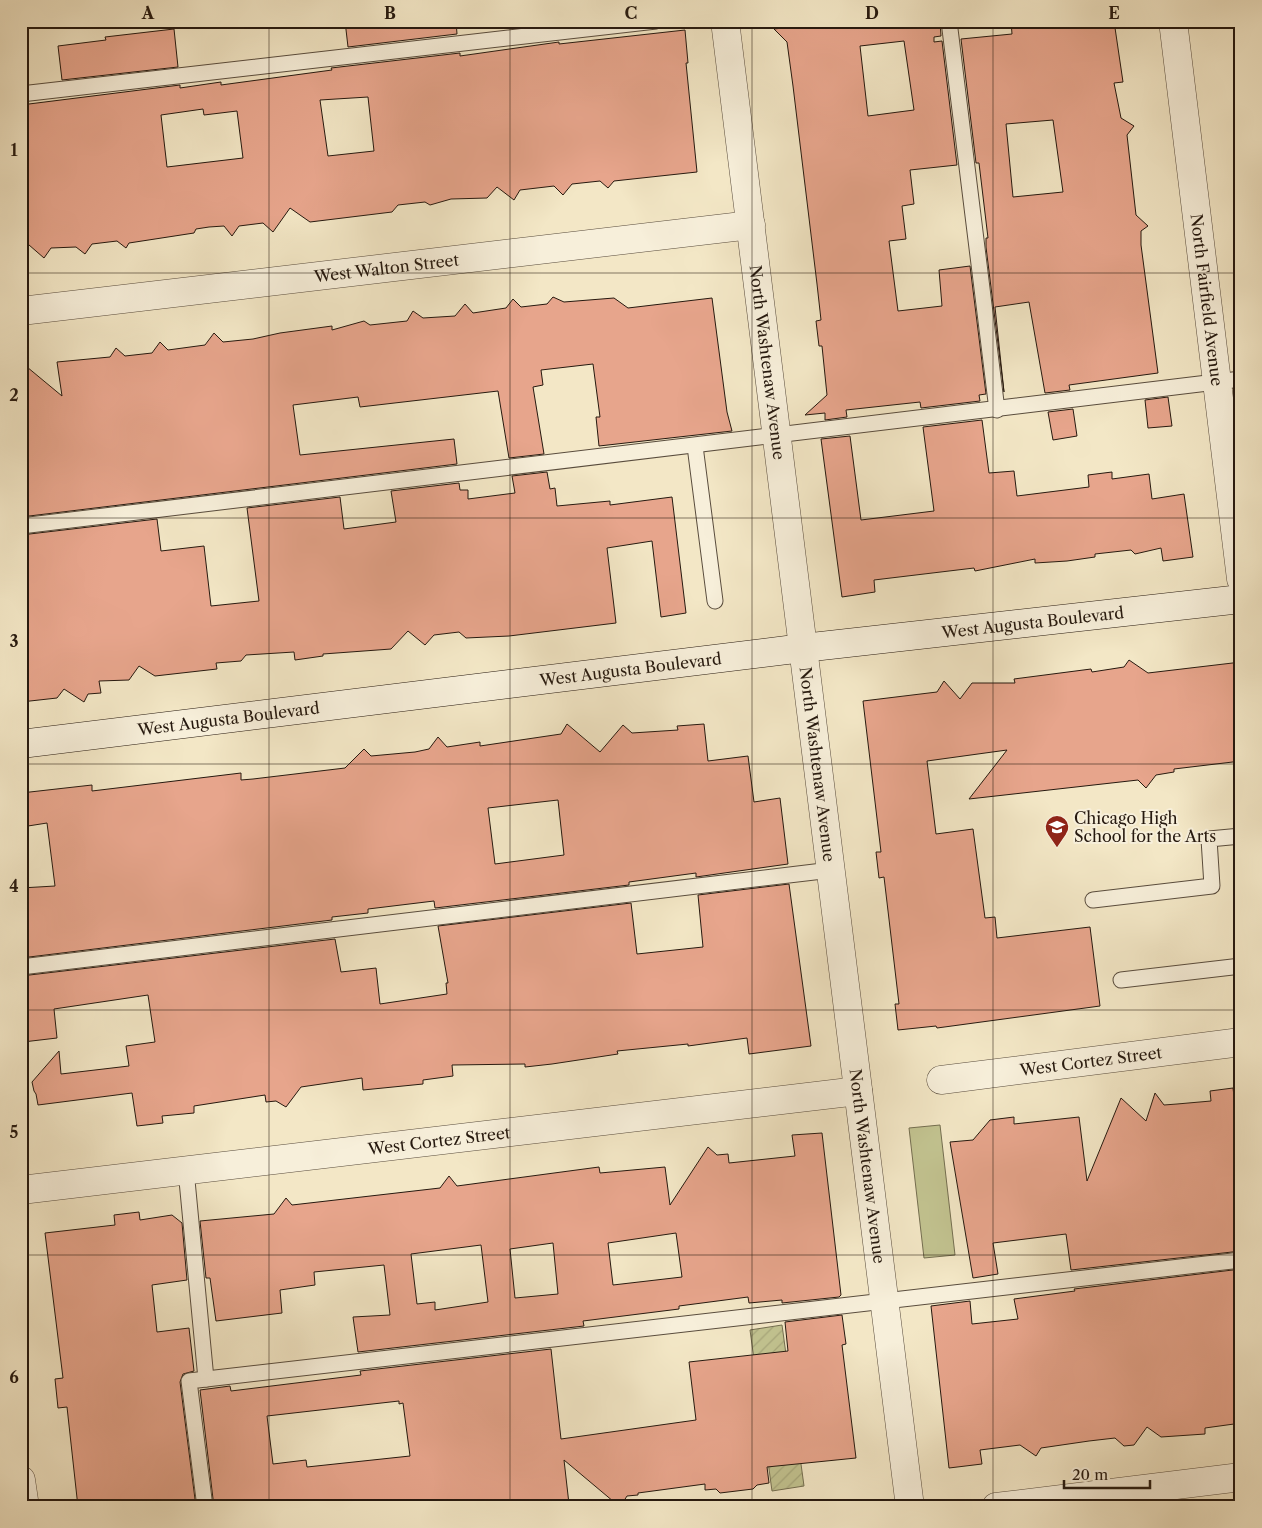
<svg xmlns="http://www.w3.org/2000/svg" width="1262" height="1528" font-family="'Libre Caslon Text',serif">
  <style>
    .green { fill: #c2c390; stroke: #746e50 }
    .garden { fill: url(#garden-furrows); stroke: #746e50 }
    .building { fill: #e7a58c; stroke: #26190f; fill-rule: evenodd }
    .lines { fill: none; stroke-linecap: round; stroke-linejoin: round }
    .lane-casing { stroke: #594c3d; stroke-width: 17 }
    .street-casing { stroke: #594c3d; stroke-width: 29 }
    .secondary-casing { stroke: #26190f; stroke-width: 29 }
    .lane { stroke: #f7efda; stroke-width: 15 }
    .street { stroke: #f7efda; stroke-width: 28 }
    .secondary { stroke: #f7efda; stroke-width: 28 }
    .grid { fill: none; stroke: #26190f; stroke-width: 1; stroke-opacity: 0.55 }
    .labels { text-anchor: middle; stroke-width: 4; stroke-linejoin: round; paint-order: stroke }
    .street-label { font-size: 16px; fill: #26190f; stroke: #f7efda }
    .poi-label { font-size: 16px; fill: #26190f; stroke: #f7efda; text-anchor: start }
    .neatline { fill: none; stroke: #26190f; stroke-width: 2 }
    .grid-label { font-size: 16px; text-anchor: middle; font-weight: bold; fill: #26190f }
  </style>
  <defs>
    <pattern id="garden-furrows" width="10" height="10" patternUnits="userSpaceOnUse" patternTransform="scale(1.25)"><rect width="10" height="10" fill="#c2c390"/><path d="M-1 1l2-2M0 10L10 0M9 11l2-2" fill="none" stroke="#a7a77b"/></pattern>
  </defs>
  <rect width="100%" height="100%" fill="#f3e7c6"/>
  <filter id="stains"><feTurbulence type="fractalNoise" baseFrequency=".004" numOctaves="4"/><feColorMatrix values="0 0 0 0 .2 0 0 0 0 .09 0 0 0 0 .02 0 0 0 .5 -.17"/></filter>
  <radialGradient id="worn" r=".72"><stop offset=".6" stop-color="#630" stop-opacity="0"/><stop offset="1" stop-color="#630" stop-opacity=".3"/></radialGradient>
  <!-- green -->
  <polygon class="green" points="940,1125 955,1255 924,1258 909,1128"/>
  <!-- garden -->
  <polygon class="garden" points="782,1325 804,1486 772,1491 750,1330"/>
  <!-- building -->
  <g class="building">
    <polygon points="345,21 456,21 457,34 348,47"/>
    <path d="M812,21H940L941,36L934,37V42L942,41L957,165L910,170L914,204L902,206L906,239L889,241L898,311L942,306L939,270L970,266L986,394L979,395L980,401L921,408L920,402L846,410L847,417L825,420V413L805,415L827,395L822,346H819L816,321L821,320L817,284L793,86L787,42L774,29L809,25ZM904,41L914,110L868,116L860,46Z"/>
    <path d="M1011,21H1114L1123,82L1114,83L1121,118L1134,126L1127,135L1136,215L1148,226L1141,231V245L1158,373L1069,385L1070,390L1045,393L1029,302L995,307L1004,392L986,247V238H988L979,163H976L961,39L1012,34ZM1053,120L1063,192L1013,197L1006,124Z"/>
    <polygon points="174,29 178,67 62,80 58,46 106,40 105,37"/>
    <path d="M685,30L688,63H686L697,172L614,181L608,188L600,181L572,184L563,195L554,186L520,190L514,200L497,187L487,198L451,199L430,205L425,202L398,205L392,212L310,222L290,208L273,232L263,223L239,226L232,236L224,226L209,227L196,229L194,233L129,243L126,248L117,241L92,244L85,254L76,247L51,248L44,258L21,238V105L180,85V88L221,82V85L332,70L331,68L460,53V56L559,42V44ZM368,97L374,151L328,156L320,100ZM203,109L204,115L237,111L243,158L167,167L161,115Z"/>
    <polygon points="553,297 564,302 614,298 628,308 712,298 727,412 732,431 599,446 596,417 600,417 593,364 541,370 543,385 533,387 544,454 509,458 498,391 360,407 358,397 293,405 300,455 454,439 457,464 21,517 21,486 26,485 21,442 21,362 62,396 57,362 110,357 116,348 125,356 152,353 160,342 168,350 205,345 214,333 223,342 253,339 280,333 332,326 332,330 364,321 370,325 407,321 413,311 423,318 455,316 465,304 473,313 506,308 513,299 521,307 547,304"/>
    <polygon points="1168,397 1172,426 1148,428 1145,400"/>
    <polygon points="1073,409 1077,436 1053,440 1048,412"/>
    <polygon points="982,420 989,473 1014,471 1017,496 1089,487 1088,475 1112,472 1112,479 1149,474 1152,499 1184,494 1193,557 1163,561 1161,548 1135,554 1131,550 1095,554 1095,557 1067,561 1035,563 1035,559 975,571 974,568 874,580 875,592 842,597 821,439 850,436 861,520 934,511 923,427"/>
    <polygon points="547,472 550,489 555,488 557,506 610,501 610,505 672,497 686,613 661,617 652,541 607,548 616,623 509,636 466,638 459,632 434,635 425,645 408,631 391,649 323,654 323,656 295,660 294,652 246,655 241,661 216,663 217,669 155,676 139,666 129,680 99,681 101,693 88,694 84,702 64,689 57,698 21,702 21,623 27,623 21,575 21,535 157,519 161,551 204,546 211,606 259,601 247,508 340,497 344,529 396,522 391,491 459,483 460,490 468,490 468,499 515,493 512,476"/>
    <polygon points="1129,660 1148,673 1241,662 1241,761 1174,769 1174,772 1156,775 1146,788 1138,780 969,799 1007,750 927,761 936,834 973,829 985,918 995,917 997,938 1090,927 1100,1006 937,1028 936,1026 898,1030 895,1004 899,1004 884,877 879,878 876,852 881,852 863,701 937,692 944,681 960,699 972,683 1015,683 1014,679 1091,669 1092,672 1124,667"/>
    <path d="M567,724L600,752L623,725L632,733L678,730L677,726L704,724L708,761L748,756L754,802L780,798L788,864L696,877V873L629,882V885L435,908L434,901L368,909V913L332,917V920L21,958V888L55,886L47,823L28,826L27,817L21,818V793L92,785V791L241,773V780L253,779L345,768L364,749L371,756L415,752L429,749L438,737L447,747L480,742V746L561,734ZM558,800L564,855L495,864L488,808Z"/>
    <polygon points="789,884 811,1046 749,1054 747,1038 688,1046 688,1044 617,1051 618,1054 552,1064 525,1067 525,1064 452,1065 453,1076 423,1080 423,1084 363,1090 362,1078 301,1087 286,1107 276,1101 266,1102 265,1095 194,1106 194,1113 162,1116 163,1123 137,1126 132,1093 38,1105 36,1094 34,1091 32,1082 59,1051 61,1074 129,1066 126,1046 155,1042 148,995 54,1009 57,1038 23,1042 21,976 335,939 341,972 376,968 380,1004 447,994 446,983 448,983 438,926 631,903 637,954 703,947 698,895"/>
    <polygon points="1233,1088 1241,1152 1241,1251 1071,1270 1066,1234 993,1243 998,1274 973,1278 950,1142 973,1140 990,1120 1014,1117 1014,1124 1079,1117 1087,1181 1121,1098 1146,1121 1155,1093 1164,1105 1177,1104 1211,1101 1210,1091"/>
    <path d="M822,1133L841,1295L839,1297L782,1303V1300L749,1303L748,1297L679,1306V1309L583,1321L584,1326L358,1352L353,1317L390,1315L384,1265L314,1272L315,1285L280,1290L282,1313L216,1321L210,1278H206L200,1221L274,1214L286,1198L292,1205L440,1188L449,1176L457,1186L599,1167L600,1173L665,1167L670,1205L708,1147L717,1155L728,1154L729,1163L795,1156L792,1135ZM676,1233L682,1277L613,1285L608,1243ZM553,1243L558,1294L515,1298L510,1249ZM481,1245L488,1302L435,1310V1302L417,1304L411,1254Z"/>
    <polygon points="139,1212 140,1220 172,1215 182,1223 187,1280 152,1285 157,1332 189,1328 194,1371 183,1374 180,1382 196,1507 78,1507 67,1407 58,1408 55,1379 63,1378 45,1233 115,1225 114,1215"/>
    <polygon points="1241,1269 1241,1416 1234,1424 1205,1428 1205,1434 1161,1437 1147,1427 1134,1445 1124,1446 1115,1438 1089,1441 1041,1448 1036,1456 1020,1445 980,1450 982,1464 949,1468 931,1306 970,1301 972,1324 1018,1319 1014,1299 1075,1291 1074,1289"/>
    <path d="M842,1315L846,1344L842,1345L856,1458L767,1467L769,1483L757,1485L753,1489L720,1493L716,1489L705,1490V1484L638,1493V1495L627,1496L620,1507L564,1460L569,1504L552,1507H534L533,1500L465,1507H214L200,1390L230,1386L231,1391L361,1375L360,1371L551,1349L561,1439L696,1420L689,1362L788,1351L785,1322ZM399,1401V1404L403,1403L410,1456L307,1467L306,1460L273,1464L267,1416Z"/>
  </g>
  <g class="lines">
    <!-- lane casing -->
    <g class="lane-casing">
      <g id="lane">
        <polyline points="949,21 997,410"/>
        <polyline points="21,94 656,21"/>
        <polyline points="695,446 715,601"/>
        <polyline points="21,526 1241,379"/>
        <polyline points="1093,900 1212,886 1209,839 1241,836"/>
        <polyline points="21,967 831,870"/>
        <polyline points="1121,980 1241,966"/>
        <polyline points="186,1170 206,1379"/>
        <polyline points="205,1507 189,1381 1241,1260"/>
      </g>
    </g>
    <!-- street casing -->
    <g class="street-casing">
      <g id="street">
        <path id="s1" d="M725,21L910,1507"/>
        <path id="s2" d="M1173,21L1241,579"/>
        <path id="s3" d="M21,311L751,225"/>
        <path id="s4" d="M941,1080L1241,1042"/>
        <path id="s5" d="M21,1190L858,1091"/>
        <polyline points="21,1480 25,1507"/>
        <polyline points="996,1507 1241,1477"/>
      </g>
    </g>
    <!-- secondary casing -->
    <g class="secondary-casing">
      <g id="secondary">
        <path id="s6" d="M21,744L803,648L1241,599"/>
      </g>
    </g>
    <!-- lane -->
    <use href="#lane" class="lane"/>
    <!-- street -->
    <use href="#street" class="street"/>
    <!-- secondary -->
    <use href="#secondary" class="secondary"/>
  </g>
  <!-- grid -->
  <path class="grid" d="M269,21V1507M510,21V1507M752,21V1507M993,21V1507M21,273H1241M21,518H1241M21,764H1241M21,1010H1241M21,1255H1241"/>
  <!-- icons -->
  <defs>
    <g id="school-pin" transform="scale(1.25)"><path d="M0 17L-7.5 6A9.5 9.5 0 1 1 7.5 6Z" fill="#8f2418" stroke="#f7efda"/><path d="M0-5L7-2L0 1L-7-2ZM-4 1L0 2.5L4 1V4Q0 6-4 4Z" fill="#fff"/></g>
  </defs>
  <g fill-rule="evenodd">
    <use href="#school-pin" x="1057" y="827"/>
  </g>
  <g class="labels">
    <!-- street labels -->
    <g class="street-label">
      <text dy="6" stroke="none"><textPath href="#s3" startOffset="368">West Walton Street</textPath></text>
      <text dy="6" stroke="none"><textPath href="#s2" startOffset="281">North Fairfield Avenue</textPath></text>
      <text dy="6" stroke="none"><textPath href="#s1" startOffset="344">North Washtenaw Avenue</textPath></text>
      <text dy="6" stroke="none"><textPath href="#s6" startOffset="1019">West Augusta Boulevard</textPath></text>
      <text dy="6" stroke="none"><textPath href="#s6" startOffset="614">West Augusta Boulevard</textPath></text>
      <text dy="6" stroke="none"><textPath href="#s6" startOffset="209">West Augusta Boulevard</textPath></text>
      <text dy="6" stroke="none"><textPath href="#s1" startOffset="749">North Washtenaw Avenue</textPath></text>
      <text dy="6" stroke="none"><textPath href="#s4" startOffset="151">West Cortez Street</textPath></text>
      <text dy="6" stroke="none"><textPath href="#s5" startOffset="421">West Cortez Street</textPath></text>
      <text dy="6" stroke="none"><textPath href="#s1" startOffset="1154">North Washtenaw Avenue</textPath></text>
    </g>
    <!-- poi labels -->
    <g class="poi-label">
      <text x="1074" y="824">Chicago High<tspan x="1074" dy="18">School for the Arts</tspan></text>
    </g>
  </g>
  <!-- margin -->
  <rect width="1262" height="1528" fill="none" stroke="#f3e7c6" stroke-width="55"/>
  <!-- scale -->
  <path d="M1064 1480v8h86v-8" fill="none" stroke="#26190f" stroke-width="2.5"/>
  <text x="1072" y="1480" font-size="15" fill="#26190f" stroke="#f7efda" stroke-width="4" paint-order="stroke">20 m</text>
  <rect x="28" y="28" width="1206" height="1472" class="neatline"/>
  <g class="grid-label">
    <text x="148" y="19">A</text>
    <text x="390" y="19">B</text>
    <text x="631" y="19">C</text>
    <text x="872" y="19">D</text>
    <text x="1114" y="19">E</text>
    <text x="14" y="156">1</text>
    <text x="14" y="401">2</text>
    <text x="14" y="647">3</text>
    <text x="14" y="892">4</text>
    <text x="14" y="1138">5</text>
    <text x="14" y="1383">6</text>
  </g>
  <rect width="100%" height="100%" filter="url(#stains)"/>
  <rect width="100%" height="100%" fill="url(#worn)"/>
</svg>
